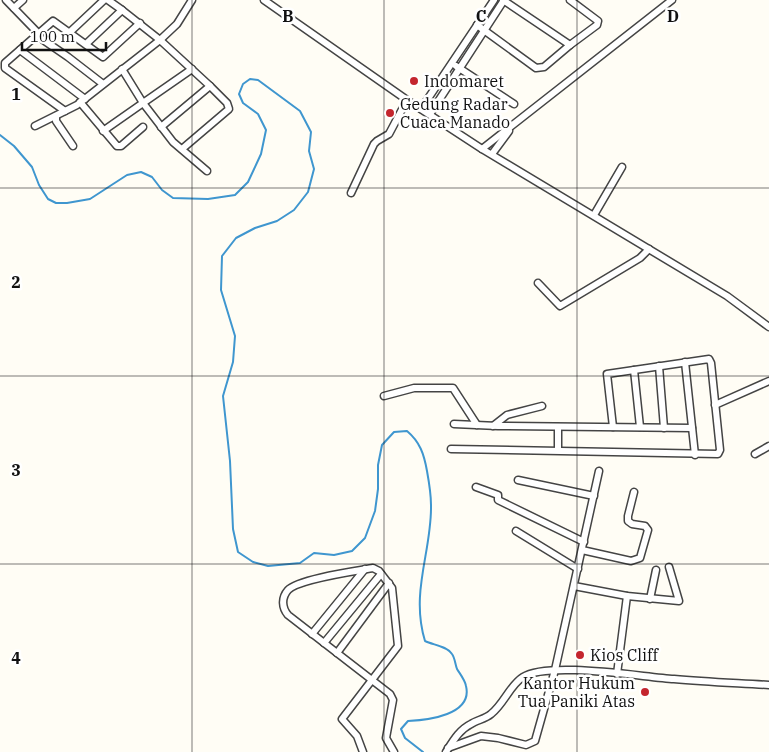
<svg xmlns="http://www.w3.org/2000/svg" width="769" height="752" font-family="'IBM Plex Serif',serif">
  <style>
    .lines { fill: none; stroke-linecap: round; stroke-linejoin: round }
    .stream { stroke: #3f96cf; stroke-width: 2 }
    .minor-casing { stroke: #444; stroke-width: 9 }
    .minor { stroke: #fff; stroke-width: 6 }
    .grid { fill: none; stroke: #111; stroke-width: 1; stroke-opacity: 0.55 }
    .poi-dot { fill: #c4262e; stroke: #fff; stroke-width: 2 }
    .labels { text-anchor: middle; stroke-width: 5; stroke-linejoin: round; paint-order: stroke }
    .poi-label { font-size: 16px; fill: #111; stroke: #fff; text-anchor: start }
    .grid-label { font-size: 16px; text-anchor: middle; font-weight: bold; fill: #111; stroke: #fff; stroke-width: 5; stroke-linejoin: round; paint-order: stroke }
  </style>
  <rect width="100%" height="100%" fill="#fffdf5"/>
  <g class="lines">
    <!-- stream -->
    <path class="stream" d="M0,135L14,146L32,167L39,185L48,199L56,203H67L90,199L127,175L141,172L152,177L162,190L173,198L208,199L235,195L248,182L261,154L266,130L258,114L243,103L239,94L243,84L250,79L258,80L300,111L311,132L309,151L314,169L308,192L294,210L277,221L255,228L236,238L222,256L221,290L235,336L233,362L223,396L230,461L233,529L238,552L253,562L268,566L300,563L314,553L334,555L352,551L365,538L375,511L378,489V465L382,445L394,432L407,431C420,442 424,454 427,471C429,482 431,493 431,505C432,551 410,592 425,641C433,645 447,646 452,654C455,658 455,664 457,669C460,674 465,680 466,686C473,715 428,720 408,721L401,729L405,738L423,752"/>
    <!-- minor casing -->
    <g class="minor-casing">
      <g id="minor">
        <polyline points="6,0 38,33"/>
        <polyline points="108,0 122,10"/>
        <polyline points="264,0 407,100 482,149 727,296 769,327"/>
        <polyline points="570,0 598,21 597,25 570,45"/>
        <polyline points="14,8 23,0"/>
        <polyline points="477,25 536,68 544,67 570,45 503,0"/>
        <polyline points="70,32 104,0"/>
        <polyline points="36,35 68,57 103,84"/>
        <polyline points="86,44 122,10 160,40 210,86 161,127"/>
        <polyline points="20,50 85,99"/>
        <polyline points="456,66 514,104"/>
        <polyline points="192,69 143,103 173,142 207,171"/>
        <polyline points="80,102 117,146 121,146 143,127"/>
        <polyline points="421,109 494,0"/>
        <polyline points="65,111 5,68 5,63 53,21 103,57 140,23"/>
        <polyline points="430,114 504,0"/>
        <polyline points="56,116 56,121 73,146"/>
        <polyline points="35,126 77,105 160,40 177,24 192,0"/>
        <polyline points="103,131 143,103 122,69"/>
        <polyline points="182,149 229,109 227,103 210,86"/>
        <polyline points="482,149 672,0"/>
        <polyline points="492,154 509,131"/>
        <polyline points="351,193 374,144 377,141 389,134 407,100"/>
        <polyline points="594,215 622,167"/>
        <polyline points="538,283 560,306 640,258 649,249"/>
        <polyline points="685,362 695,455"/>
        <polyline points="659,366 664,428"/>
        <polyline points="634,370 640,427"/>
        <polyline points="384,396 414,388 453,388 477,425"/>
        <polyline points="715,405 769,381"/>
        <polyline points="454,424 498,426 692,428"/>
        <polyline points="493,426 507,415 542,406"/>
        <polyline points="451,449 718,454 720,450 711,363 709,359 607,374 613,427"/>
        <polyline points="558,450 558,427"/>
        <polyline points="755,454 769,446"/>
        <polyline points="518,480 594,496"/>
        <polyline points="476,487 498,495 498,500 584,542"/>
        <polyline points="516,531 578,569"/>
        <polyline points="582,550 631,561 640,558 648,530 645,526 632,524 628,521 628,516 634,492"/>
        <polyline points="574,586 627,596 679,601 669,567"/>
        <polyline points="650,599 656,570"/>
        <polyline points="312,634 365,569"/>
        <polyline points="324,643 381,574"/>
        <polyline points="337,653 389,583"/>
        <polyline points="617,674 627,596"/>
        <polyline points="448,748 481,736 498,738 526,745 535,741 555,670 599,471"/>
        <path d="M363,752L357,736L342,719L398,646L392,588L379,571L373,568C356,571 298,579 288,590C281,598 282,608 288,615L390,694L393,700L386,738L394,752"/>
        <path d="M446,752C453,741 459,730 471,724C477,720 485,719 491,714C504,704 510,685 523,677C549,661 641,677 674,679C706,682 737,683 769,685"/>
      </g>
    </g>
    <!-- minor -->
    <use href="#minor" class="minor"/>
  </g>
  <!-- grid -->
  <path class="grid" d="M192,0V752M384,0V752M577,0V752M0,188H769M0,376H769M0,564H769"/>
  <!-- markers -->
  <g class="poi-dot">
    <circle cx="414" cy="81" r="5"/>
    <circle cx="390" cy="113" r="5"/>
    <circle cx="580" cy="655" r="5"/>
    <circle cx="645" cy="692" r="5"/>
  </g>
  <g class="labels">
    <!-- poi labels -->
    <g class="poi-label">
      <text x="424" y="87">Indomaret</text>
      <text x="400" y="110">Gedung Radar<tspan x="400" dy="18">Cuaca Manado</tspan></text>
      <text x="590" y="661">Kios Cliff</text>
      <text x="635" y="689" text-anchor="end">Kantor Hukum<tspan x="635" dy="18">Tua Paniki Atas</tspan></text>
    </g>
  </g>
  <g class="grid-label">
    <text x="288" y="22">B</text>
    <text x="481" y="22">C</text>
    <text x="673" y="22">D</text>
    <text x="16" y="100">1</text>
    <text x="16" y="288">2</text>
    <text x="16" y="476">3</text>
    <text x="16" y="664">4</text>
  </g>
  <!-- scale -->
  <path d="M22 42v8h84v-8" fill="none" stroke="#111111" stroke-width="2.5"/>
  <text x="30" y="42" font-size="15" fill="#111111" stroke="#ffffff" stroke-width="4" paint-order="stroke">100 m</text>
</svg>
